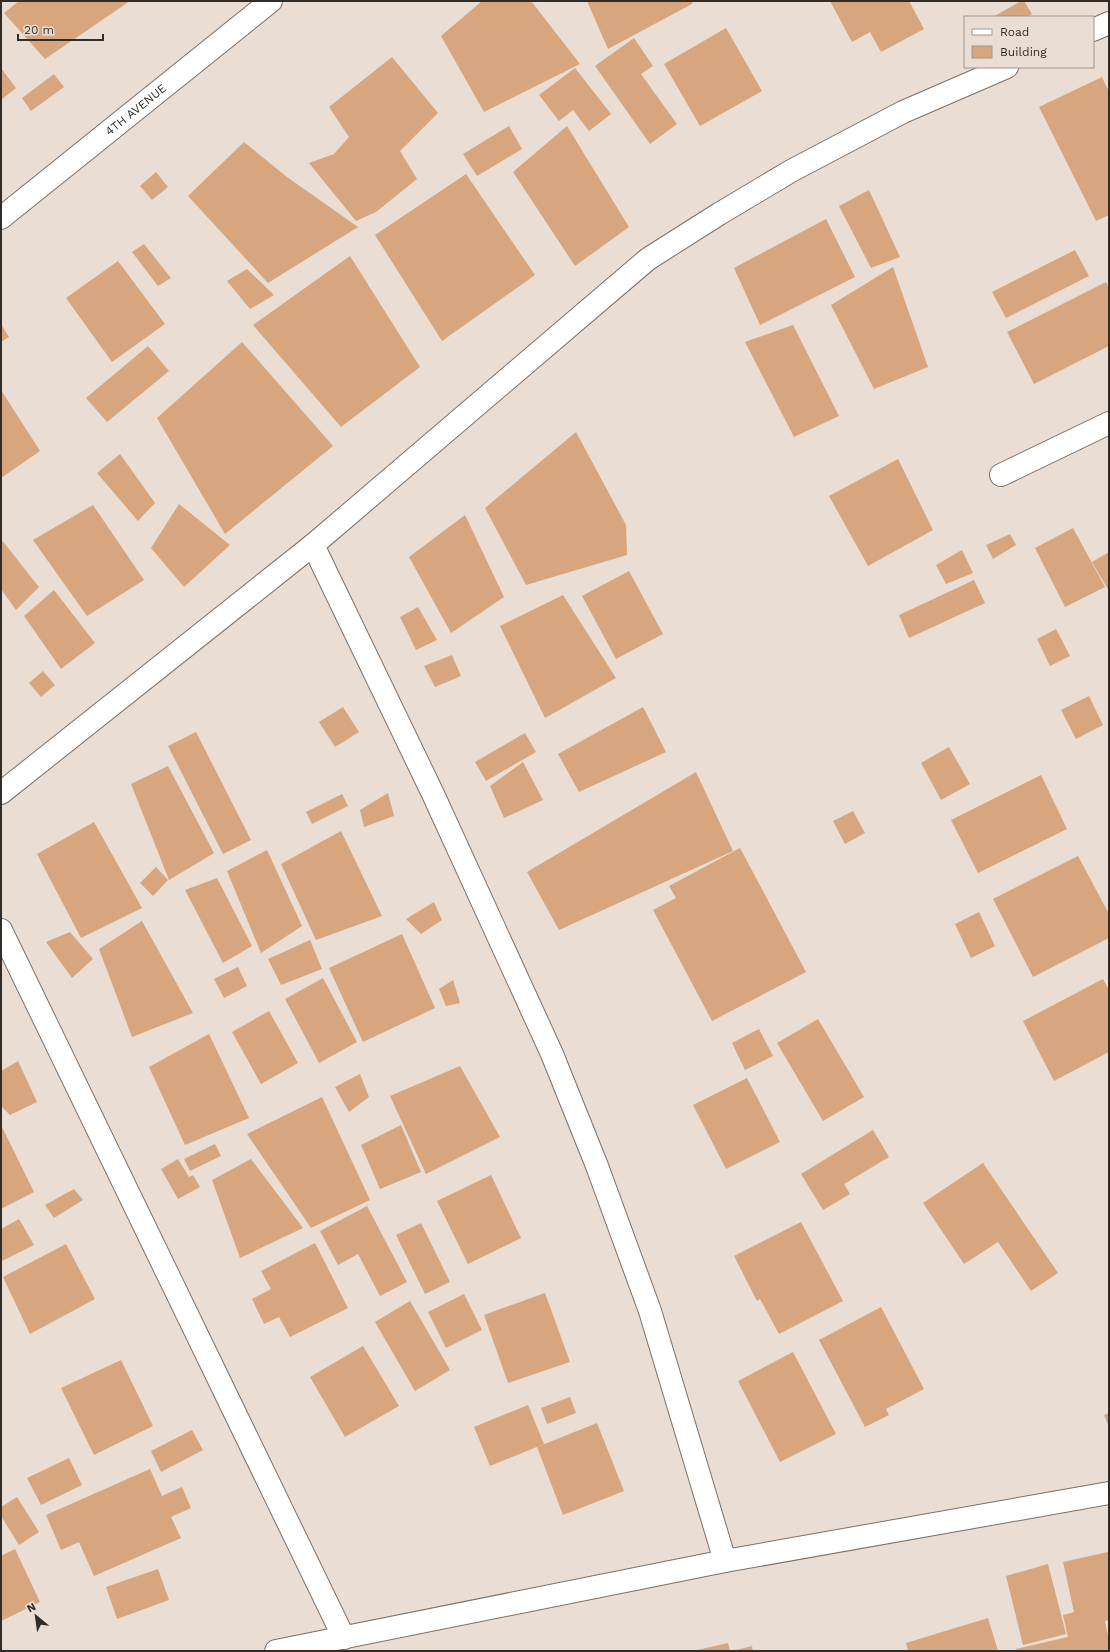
<svg xmlns="http://www.w3.org/2000/svg" width="1110" height="1652" font-family="'Work Sans',sans-serif">
  <style>
    .building { fill: #d7a67f }
    .lines { fill: none; stroke-linecap: round; stroke-linejoin: round }
    .street-casing { stroke: #7c7068; stroke-width: 24 }
    .secondary-casing { stroke: #7c7068; stroke-width: 24 }
    .street { stroke: #fff; stroke-width: 22 }
    .secondary { stroke: #fff; stroke-width: 22 }
    .labels { text-anchor: middle; stroke-width: 4; stroke-linejoin: round; paint-order: stroke }
    .street-label { font-size: 12px; fill: #312c28; stroke: #eaddd3 }
  </style>
  <rect width="100%" height="100%" fill="#eaddd3"/>
  <!-- building -->
  <g class="building">
    <polygon points="19,1 130,1 45,59 4,13"/>
    <polygon points="482,1 531,1 580,64 484,112 441,36"/>
    <polygon points="587,1 693,1 692,4 608,49"/>
    <polygon points="830,1 909,1 924,29 881,52 870,32 852,42"/>
    <polygon points="1021,1 1024,1 1032,14 1027,17 993,17"/>
    <polygon points="726,28 762,91 700,126 664,64"/>
    <polygon points="634,38 653,66 641,74 677,124 650,144 595,66"/>
    <polygon points="392,57 438,113 400,151 417,179 376,212 356,221 309,163 334,154 349,137 329,107"/>
    <polygon points="1,68 16,88 1,100"/>
    <polygon points="575,68 611,114 589,131 573,110 559,121 539,95"/>
    <polygon points="54,74 64,87 31,111 22,98"/>
    <polygon points="1102,77 1109,92 1109,215 1096,221 1039,107"/>
    <polygon points="509,126 522,149 477,176 463,154"/>
    <polygon points="567,126 629,227 575,266 513,172"/>
    <polygon points="244,142 287,177 358,227 268,283 188,196"/>
    <polygon points="156,172 168,187 152,200 140,186"/>
    <polygon points="466,174 535,275 442,341 375,235"/>
    <polygon points="869,190 900,257 871,268 839,206"/>
    <polygon points="826,219 855,277 760,325 734,268"/>
    <polygon points="144,244 171,278 158,286 132,252"/>
    <polygon points="1075,250 1089,276 1006,318 992,292"/>
    <polygon points="350,256 420,367 341,427 253,325"/>
    <polygon points="118,261 165,324 112,362 66,298"/>
    <polygon points="893,267 928,367 874,389 831,305"/>
    <polygon points="247,269 274,295 250,309 227,281"/>
    <polygon points="1106,282 1109,288 1109,346 1034,384 1007,332"/>
    <polygon points="1,324 9,337 1,342"/>
    <polygon points="793,325 839,416 794,437 745,342"/>
    <polygon points="242,342 333,446 225,534 157,418"/>
    <polygon points="148,346 169,371 107,422 86,398"/>
    <polygon points="1,390 40,451 1,478"/>
    <polygon points="576,432 626,525 627,555 526,585 485,508"/>
    <polygon points="120,454 155,503 138,521 97,473"/>
    <polygon points="898,459 933,530 868,566 829,496"/>
    <polygon points="179,504 230,545 184,587 151,548"/>
    <polygon points="93,505 144,580 87,616 33,540"/>
    <polygon points="465,515 504,597 451,633 409,557"/>
    <polygon points="1073,528 1105,587 1065,607 1035,548"/>
    <polygon points="1010,534 1016,545 993,559 986,545"/>
    <polygon points="1,539 39,587 16,610 1,589"/>
    <polygon points="962,550 973,573 946,584 936,565"/>
    <polygon points="1109,552 1109,591 1092,562"/>
    <polygon points="629,571 663,634 616,659 582,596"/>
    <polygon points="974,580 985,603 909,638 899,615"/>
    <polygon points="54,590 95,643 61,669 24,616"/>
    <polygon points="563,595 616,678 545,718 500,626"/>
    <polygon points="418,607 437,640 416,650 400,617"/>
    <polygon points="1056,629 1070,656 1050,666 1037,639"/>
    <polygon points="452,655 461,676 435,687 424,666"/>
    <polygon points="43,671 55,685 41,697 29,683"/>
    <polygon points="1089,696 1103,725 1076,739 1061,710"/>
    <polygon points="343,707 359,732 335,747 319,722"/>
    <polygon points="643,707 666,752 579,792 558,754"/>
    <polygon points="196,732 251,840 223,854 168,746"/>
    <polygon points="525,733 536,752 486,781 475,762"/>
    <polygon points="949,747 970,784 941,800 921,763"/>
    <polygon points="523,762 543,800 504,818 490,786"/>
    <polygon points="168,766 214,853 169,880 131,784"/>
    <polygon points="696,772 733,851 559,930 527,872"/>
    <polygon points="1041,775 1067,829 978,873 951,820"/>
    <polygon points="388,793 394,816 364,827 360,810"/>
    <polygon points="342,794 348,806 312,824 306,812"/>
    <polygon points="853,811 865,833 845,844 833,821"/>
    <polygon points="94,822 142,908 81,938 37,854"/>
    <polygon points="341,831 382,916 316,940 281,864"/>
    <polygon points="740,848 806,972 712,1021 653,910 676,898 669,886"/>
    <polygon points="267,850 302,926 261,953 227,871"/>
    <polygon points="1078,856 1109,914 1109,938 1033,977 993,899"/>
    <polygon points="156,867 168,880 153,896 140,883"/>
    <polygon points="217,878 252,946 223,963 185,890"/>
    <polygon points="434,902 442,920 421,934 406,919"/>
    <polygon points="979,912 995,946 971,958 955,924"/>
    <polygon points="142,921 193,1013 132,1037 99,949"/>
    <polygon points="70,932 93,959 72,978 46,942"/>
    <polygon points="402,934 435,1008 363,1042 329,968"/>
    <polygon points="310,940 322,969 281,985 268,959"/>
    <polygon points="238,967 247,986 224,998 214,979"/>
    <polygon points="323,978 357,1042 319,1063 285,999"/>
    <polygon points="1103,979 1109,990 1109,1052 1054,1081 1023,1021"/>
    <polygon points="453,980 460,1003 446,1006 439,989"/>
    <polygon points="269,1011 298,1063 261,1084 232,1032"/>
    <polygon points="818,1019 864,1097 823,1121 777,1043"/>
    <polygon points="759,1029 773,1056 745,1070 732,1043"/>
    <polygon points="209,1034 249,1118 185,1145 149,1067"/>
    <polygon points="18,1061 37,1102 10,1115 1,1106 1,1071"/>
    <polygon points="460,1066 500,1137 426,1174 390,1096"/>
    <polygon points="360,1074 369,1097 349,1112 335,1087"/>
    <polygon points="747,1078 780,1142 726,1169 693,1105"/>
    <polygon points="322,1097 370,1200 311,1228 247,1134"/>
    <polygon points="1,1125 34,1192 1,1209"/>
    <polygon points="401,1125 421,1172 380,1189 361,1145"/>
    <polygon points="873,1130 889,1157 844,1184 850,1194 823,1210 801,1174"/>
    <polygon points="215,1144 221,1156 190,1171 184,1159"/>
    <polygon points="178,1159 189,1177 193,1175 200,1187 178,1199 161,1169"/>
    <polygon points="251,1159 303,1228 240,1258 212,1180"/>
    <polygon points="983,1163 1058,1273 1031,1291 998,1242 964,1264 923,1203"/>
    <polygon points="491,1175 521,1238 468,1264 437,1201"/>
    <polygon points="74,1189 83,1200 54,1218 45,1205"/>
    <polygon points="367,1206 407,1282 380,1296 358,1254 338,1265 320,1231"/>
    <polygon points="19,1219 34,1245 2,1261 1,1229"/>
    <polygon points="801,1222 843,1301 779,1334 760,1299 757,1301 734,1256"/>
    <polygon points="421,1223 450,1282 425,1294 396,1235"/>
    <polygon points="315,1243 348,1308 290,1337 279,1317 264,1324 252,1299 271,1289 261,1271"/>
    <polygon points="66,1244 95,1299 30,1334 3,1277"/>
    <polygon points="545,1293 570,1362 508,1383 484,1315"/>
    <polygon points="464,1294 482,1330 446,1348 428,1312"/>
    <polygon points="410,1301 450,1370 415,1391 375,1322"/>
    <polygon points="881,1307 924,1389 886,1409 889,1415 865,1427 819,1340"/>
    <polygon points="363,1346 399,1406 345,1437 310,1377"/>
    <polygon points="793,1352 836,1434 780,1462 738,1381"/>
    <polygon points="121,1360 153,1426 94,1455 61,1388"/>
    <polygon points="570,1397 576,1413 547,1424 541,1408"/>
    <polygon points="528,1405 544,1444 490,1466 474,1427"/>
    <polygon points="1109,1413 1109,1427 1104,1415"/>
    <polygon points="597,1423 624,1491 563,1515 537,1447"/>
    <polygon points="192,1430 203,1450 161,1472 151,1451"/>
    <polygon points="69,1458 82,1485 41,1505 27,1478"/>
    <polygon points="150,1469 162,1496 182,1487 191,1508 171,1517 181,1538 94,1576 79,1542 61,1550 46,1515"/>
    <polygon points="17,1497 39,1532 19,1545 1,1516 1,1507"/>
    <polygon points="15,1549 40,1602 1,1621 1,1556"/>
    <polygon points="1108,1552 1109,1620 1105,1621 1109,1641 1109,1651 1017,1651 1016,1649 1068,1637 1063,1615 1074,1612 1063,1562"/>
    <polygon points="1048,1564 1066,1634 1023,1645 1006,1576"/>
    <polygon points="158,1569 169,1600 117,1619 106,1587"/>
    <polygon points="988,1618 998,1651 908,1651 906,1643"/>
    <polygon points="728,1643 730,1651 697,1651 697,1650"/>
    <polygon points="752,1646 753,1651 736,1651 736,1650"/>
  </g>
  <g class="lines">
    <!-- street casing -->
    <g class="street-casing">
      <g id="street">
        <polyline points="1093,30 1109,23"/>
        <polyline points="1001,475 1109,423"/>
        <polyline points="313,545 433,794 552,1054 597,1166 650,1311 725,1561"/>
        <polyline points="1,793 313,545 648,259 719,214 791,171 903,112 1007,67"/>
        <polyline points="1,930 344,1638"/>
        <polyline points="276,1651 725,1561 1109,1493"/>
      </g>
    </g>
    <!-- secondary casing -->
    <g class="secondary-casing">
      <g id="secondary">
        <path id="s1" d="M1,218L271,1"/>
      </g>
    </g>
    <!-- street -->
    <use href="#street" class="street"/>
    <!-- secondary -->
    <use href="#secondary" class="secondary"/>
  </g>
  <g class="labels">
    <!-- street labels -->
    <g class="street-label">
      <text dy="4" stroke="none"><textPath href="#s1" startOffset="173">4TH AVENUE</textPath></text>
    </g>
  </g>
  <!-- border -->
  <rect width="1110" height="1652" fill="none" stroke="#312c28" stroke-width="4"/>
  <!-- legend -->
  <rect x="964" y="16" width="130" height="52" fill="#eaddd3" stroke="#a0968f"/>
  <rect x="972" y="29" width="20" height="6" fill="#ffffff" stroke="#a0968f"/>
  <text x="1000" y="36" font-size="12" fill="#312c28">Road</text>
  <rect x="972" y="46" width="20" height="12" fill="#d7a67f" stroke="#a0968f"/>
  <text x="1000" y="56" font-size="12" fill="#312c28">Building</text>
  <!-- north arrow -->
  <g transform="translate(36 1616) rotate(331)" stroke="#eaddd3" stroke-width="3" paint-order="stroke">
  <path d="M0-3L7 15L0 10L-7 15Z" fill="#312c28"/>
  <text y="-6" font-size="11" font-weight="bold" text-anchor="middle" fill="#312c28">N</text>
  </g>
  <!-- scale -->
  <path d="M18 34v6h85v-6" fill="none" stroke="#312c28" stroke-width="2"/>
  <text x="24" y="34" font-size="12" fill="#312c28" stroke="#eaddd3" stroke-width="3" paint-order="stroke">20 m</text>
</svg>
